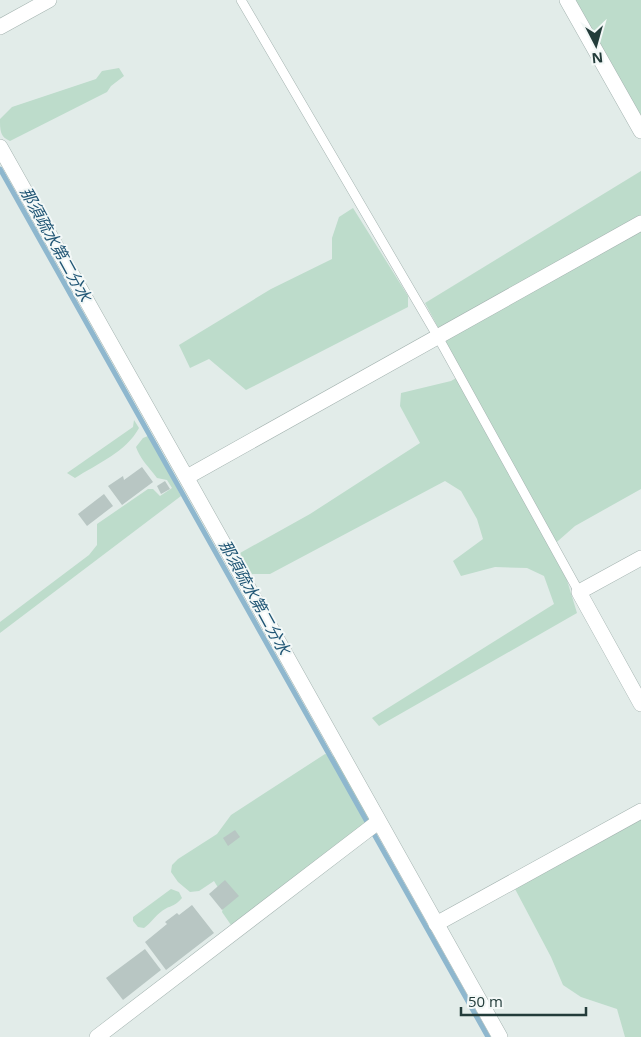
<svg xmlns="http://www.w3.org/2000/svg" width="641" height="1037" font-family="'Open Sans','Noto Sans JP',sans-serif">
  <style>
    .green { fill: #bddccb }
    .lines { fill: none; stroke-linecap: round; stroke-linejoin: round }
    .stream { stroke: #8eb7ce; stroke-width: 5 }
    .building { fill: #b8c6c3 }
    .lane-casing { stroke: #a5b4b1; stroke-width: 10 }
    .street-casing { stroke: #a5b4b1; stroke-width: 16 }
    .lane { stroke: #fff; stroke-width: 9 }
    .street { stroke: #fff; stroke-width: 15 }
    .labels { text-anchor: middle; stroke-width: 4; stroke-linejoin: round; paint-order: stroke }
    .water-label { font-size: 16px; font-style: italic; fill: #215675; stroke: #f3f8f7 }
  </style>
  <rect width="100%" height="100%" fill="#e2ece9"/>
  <!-- green -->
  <g class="green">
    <polygon points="574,0 641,0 641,121"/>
    <path d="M119,68L124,76L111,86L107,92L10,141C0,137 0,130 0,119L12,107L96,79L102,71Z"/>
    <polygon points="641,171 641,489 575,526 550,548 566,577 577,613 379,726 372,718 554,604 544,576 527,568 495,567 461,576 453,561 483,539 477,519 461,491 445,481 270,574 251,574 240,553 310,514 420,443 400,406 401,393 451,381 463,374 425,303"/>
    <polygon points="353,208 408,296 408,307 246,390 209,359 190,368 179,345 271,289 332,259 332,238 339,217"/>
    <path d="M134,420L139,428C126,452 97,464 75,478L67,473L133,427Z"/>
    <path d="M148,436L154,439L162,453V460L181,496L0,633V622L89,555L97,545V524L148,489H153L160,496L172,488L167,480L157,478C149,467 140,459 136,447L143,438Z"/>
    <polygon points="325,754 336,757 370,819 366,829 231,925 222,912 225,899 214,881 199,891 190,892 178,882 171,872 172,865 178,859 217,834 231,815"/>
    <polygon points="641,816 641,1037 625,1037 617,1009 581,997 563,985 551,957 514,887"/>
    <path d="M171,889L179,892L182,898C173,908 170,905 162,911C155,916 151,923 144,928L138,927L133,921V917Z"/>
  </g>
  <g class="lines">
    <!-- stream -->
    <polyline class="stream" points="0,169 488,1037"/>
  </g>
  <!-- building -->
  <g class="building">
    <polygon points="142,467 153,482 122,505 108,486 123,476 124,480"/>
    <polygon points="165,481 170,489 161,494 157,486"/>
    <polygon points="104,494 113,506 87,526 78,514"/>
    <polygon points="235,830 240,837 228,846 223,838"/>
    <polygon points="225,880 239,896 222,910 209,894"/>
    <polygon points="192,905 214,933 166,970 145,942 167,924 165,922 177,913 179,915"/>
    <polygon points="145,949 161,970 123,1000 106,978"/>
  </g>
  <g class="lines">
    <!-- lane casing -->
    <g class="lane-casing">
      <polyline id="lane" points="241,0 438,337 579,592"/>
    </g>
    <!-- street casing -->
    <g class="street-casing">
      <g id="street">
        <polyline points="567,0 641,131"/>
        <polyline points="0,27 49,0"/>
        <path d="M0,147C168,443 333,740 500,1037"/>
        <polyline points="187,477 641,223"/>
        <polyline points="641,558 579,592 641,704"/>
        <polyline points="436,924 641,811"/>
        <polyline points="97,1037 378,822"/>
      </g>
    </g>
    <!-- lane -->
    <use href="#lane" class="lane"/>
    <!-- street -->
    <use href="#street" class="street"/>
  </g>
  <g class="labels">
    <!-- water labels -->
    <g class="water-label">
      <text transform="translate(56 244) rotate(61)" y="6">那須疏水第二分水</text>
      <text transform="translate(255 597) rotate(61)" y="6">那須疏水第二分水</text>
    </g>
  </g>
  <!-- north arrow -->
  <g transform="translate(596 45) rotate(174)" stroke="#f3f8f7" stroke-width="4" paint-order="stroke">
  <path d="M0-4L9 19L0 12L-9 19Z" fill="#233c3a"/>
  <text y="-8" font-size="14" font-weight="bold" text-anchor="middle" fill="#233c3a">N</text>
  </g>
  <!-- scale -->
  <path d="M461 1007v8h125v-8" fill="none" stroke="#233c3a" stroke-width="2.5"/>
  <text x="468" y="1007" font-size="15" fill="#233c3a" stroke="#f3f8f7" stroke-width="4" paint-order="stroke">50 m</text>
</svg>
